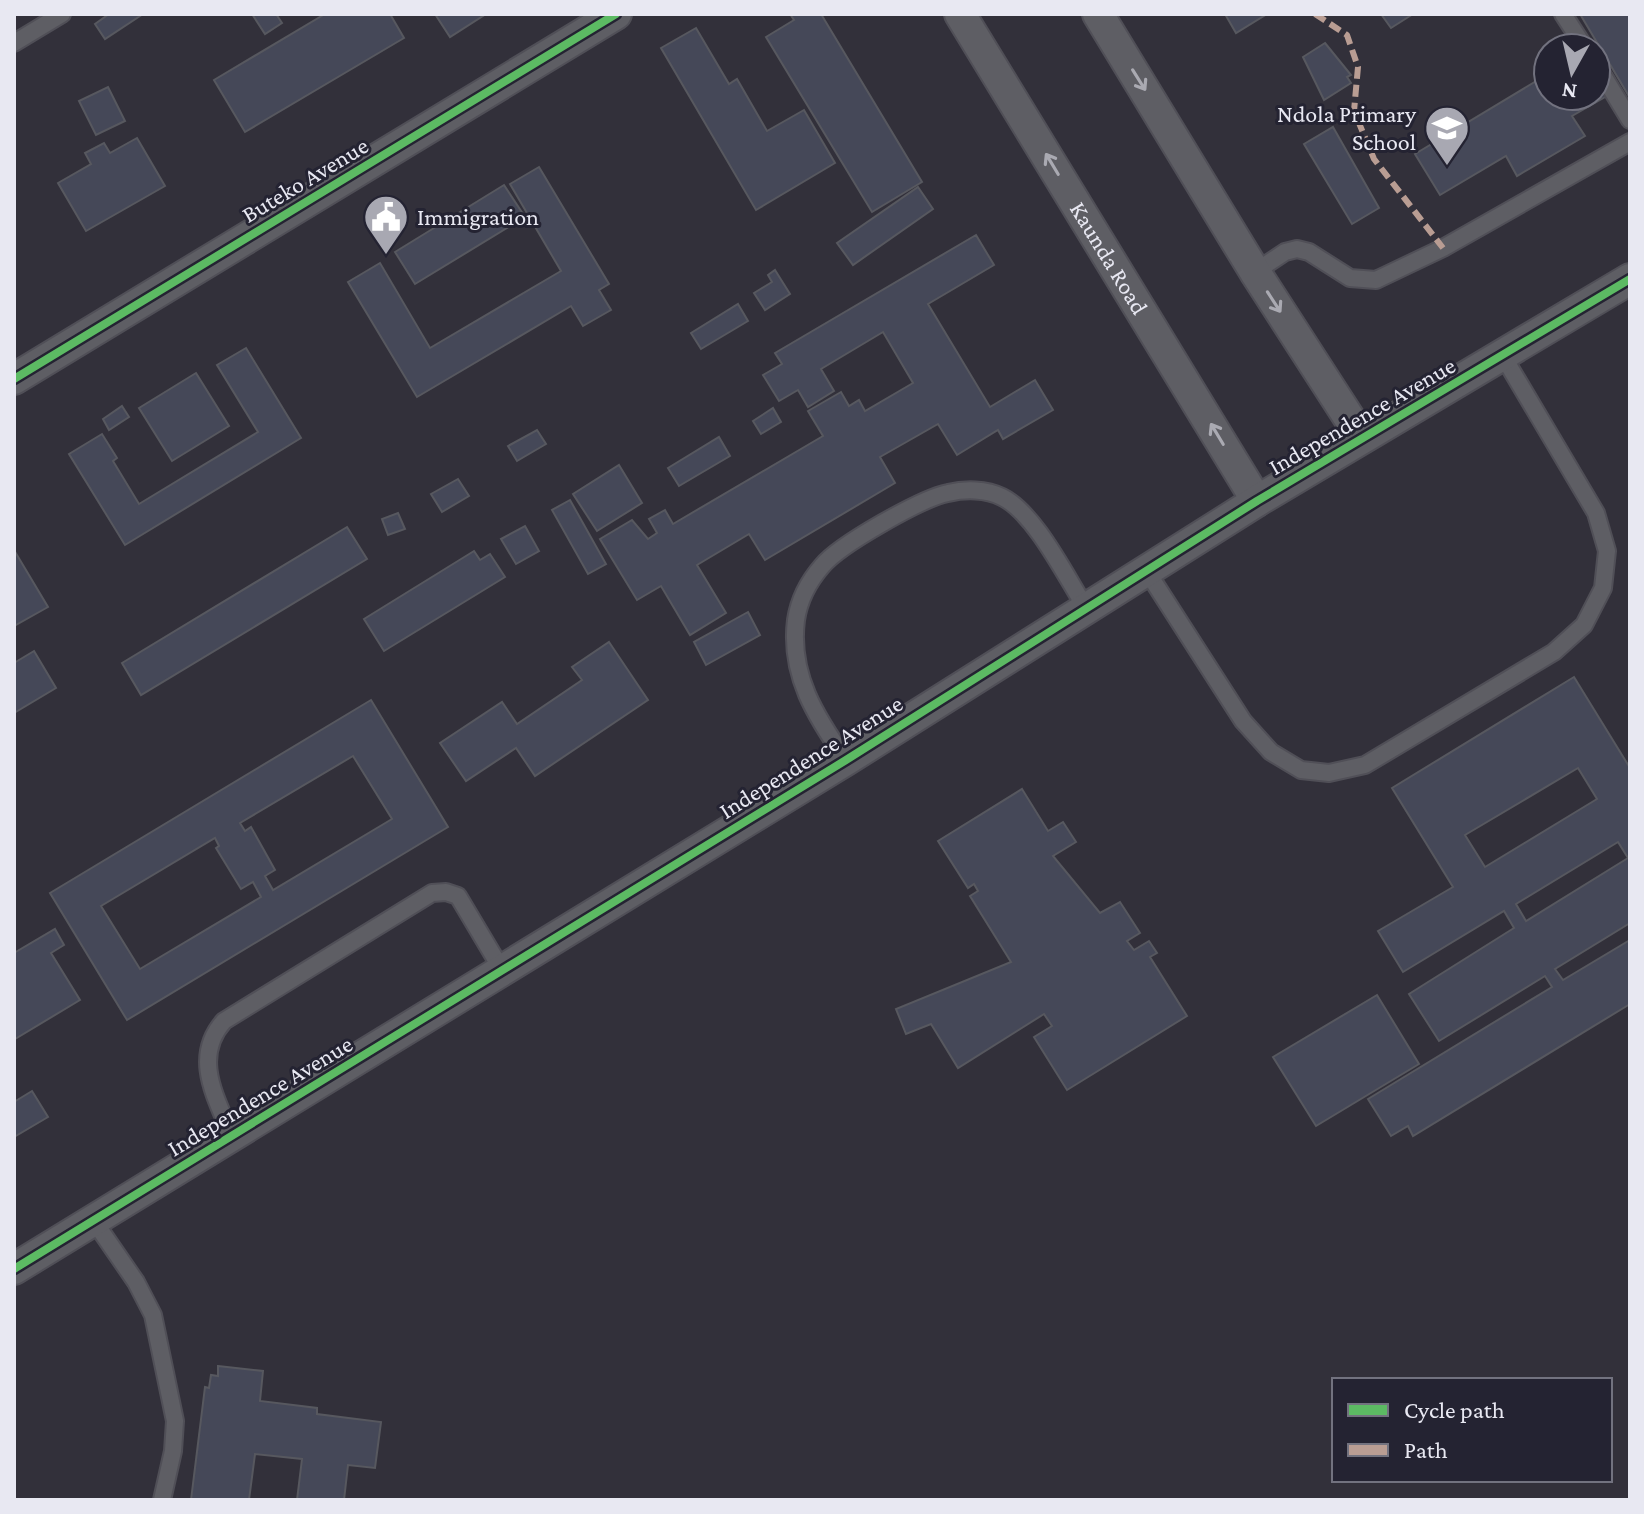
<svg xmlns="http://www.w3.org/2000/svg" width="1644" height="1514" font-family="'Crimson Pro',serif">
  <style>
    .building { fill: #454858; stroke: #57585f; stroke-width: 2; fill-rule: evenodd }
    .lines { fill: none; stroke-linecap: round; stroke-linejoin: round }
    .lane-casing { stroke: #504f57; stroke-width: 20 }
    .street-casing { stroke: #504f57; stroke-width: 34 }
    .lane { stroke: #5e5e64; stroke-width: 16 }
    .street { stroke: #5e5e64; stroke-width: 30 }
    .quiet { stroke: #b99d93; stroke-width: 6; stroke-dasharray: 12 6; stroke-linecap: butt }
    .cycleway-casing { stroke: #242332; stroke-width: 13 }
    .cycleway { stroke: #5cba63; stroke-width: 8 }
    .oneway { stroke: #aaaab2 }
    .labels { text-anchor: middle; stroke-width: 6; stroke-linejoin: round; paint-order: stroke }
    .poi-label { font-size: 24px; fill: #e8e8f2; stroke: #242332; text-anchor: end }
    .street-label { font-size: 24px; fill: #e8e8f2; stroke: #242332 }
  </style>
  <rect width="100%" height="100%" fill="#32303a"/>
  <!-- building -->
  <g class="building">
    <polygon points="109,14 143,14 105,39 95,24"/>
    <polygon points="252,14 276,14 282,23 265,34"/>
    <polygon points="325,14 390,14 404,38 245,132 214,80"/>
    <polygon points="435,14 486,14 450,37"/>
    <polygon points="790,14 821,14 922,182 872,212 766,37 794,20"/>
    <polygon points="1225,14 1267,14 1236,33"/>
    <polygon points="1381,14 1413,14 1391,28"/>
    <polygon points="1580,14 1630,14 1630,98"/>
    <polygon points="696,28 729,84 737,79 767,131 804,110 835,163 756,210 661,48"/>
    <polygon points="1325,43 1351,75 1347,77 1351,83 1324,100 1303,57"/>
    <polygon points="1548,74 1548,96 1596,96 1596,78 1607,96 1572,116 1585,136 1517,176 1506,156 1440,195 1415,154"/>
    <polygon points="108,87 125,121 96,135 79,101"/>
    <polygon points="1333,127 1379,208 1352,224 1304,144"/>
    <polygon points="137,138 165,186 86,231 58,183 91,164 85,153 104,143 110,153"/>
    <polygon points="539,167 609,284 599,290 611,310 583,326 571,306 417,397 348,282 380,263 430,348 561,271 510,184"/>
    <polygon points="504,185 525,217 415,284 395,252"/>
    <polygon points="918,187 933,209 853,265 837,243"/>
    <polygon points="976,235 994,265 928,304 990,407 1035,380 1053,410 1003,439 998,430 957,455 938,424 880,457 895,483 765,560 749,534 697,565 726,613 690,635 661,586 637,600 600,539 632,520 648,539 657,533 649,519 665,510 673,524 823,436 808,411 841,392 849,406 859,400 865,411 913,383 883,332 821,369 834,391 808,407 798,390 779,401 763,375 782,364 775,353"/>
    <polygon points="775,270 790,294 765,310 754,293 772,282 768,275"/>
    <polygon points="738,304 748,321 701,349 691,333"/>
    <polygon points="246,348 301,438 125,545 69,454 102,434 117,458 113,461 139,504 258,432 217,365"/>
    <polygon points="196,373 229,426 172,461 139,408"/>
    <polygon points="122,406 129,417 109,430 103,419"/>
    <polygon points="773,408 781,422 761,434 753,421"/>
    <polygon points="537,430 546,444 517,461 508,446"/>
    <polygon points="719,437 730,456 679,486 668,468"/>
    <polygon points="619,465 642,503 597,531 573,494"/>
    <polygon points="458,479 469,496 442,512 431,494"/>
    <polygon points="570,500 606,564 588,574 552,510"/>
    <polygon points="398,513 405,529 388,535 382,519"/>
    <polygon points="525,526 539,551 516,564 501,539"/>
    <polygon points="347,527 367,559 141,695 122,663"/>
    <polygon points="14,550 48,607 14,626"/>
    <polygon points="474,551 480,560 490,554 505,577 384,651 364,619"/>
    <polygon points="748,612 760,635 706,665 694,642"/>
    <polygon points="609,642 648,700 535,776 516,748 466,781 440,743 502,702 517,724 582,680 572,667"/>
    <polygon points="34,651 56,688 14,713 14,663"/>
    <path d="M1574,677L1630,768V923L1555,969L1563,980L1630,940V1004L1413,1136L1408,1126L1391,1136L1368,1099L1552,987L1545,976L1439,1041L1409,994L1514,928L1504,911L1403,972L1378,931L1453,887L1392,788ZM1578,768L1597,799L1485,867L1465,835ZM1618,842L1628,858L1526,921L1516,904Z"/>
    <path d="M371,700L448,827L127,1020L50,893ZM353,756L392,819L273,890L265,876L275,870L251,827L245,831L240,823ZM215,838L219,846L216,848L241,889L253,882L261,897L140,969L101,906Z"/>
    <polygon points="1022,789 1048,831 1063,822 1076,842 1053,856 1100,913 1120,902 1140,933 1127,941 1134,950 1149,941 1157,953 1150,957 1187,1016 1067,1090 1034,1037 1052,1026 1044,1014 958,1068 931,1024 906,1034 896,1009 1011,962 970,896 978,891 974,884 968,888 938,841"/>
    <polygon points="55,929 64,945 51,953 80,1000 15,1039 14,953"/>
    <polygon points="1377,995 1419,1064 1316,1126 1273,1057"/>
    <polygon points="32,1091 48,1117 14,1137 14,1102"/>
    <polygon points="218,1366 263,1371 260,1401 317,1408 317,1414 381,1422 375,1468 348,1465 344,1500 297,1500 302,1459 255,1454 249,1500 191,1500 205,1387 209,1388 211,1375 218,1376"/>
  </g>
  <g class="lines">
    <!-- lane casing -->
    <g class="lane-casing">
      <g id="lane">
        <polyline points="1563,14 1585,48"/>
        <polyline points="14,43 62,14"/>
        <polyline points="1596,64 1630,120"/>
        <polyline points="1255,272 1285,252 1297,249 1309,252 1350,278 1376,280 1443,248 1630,142"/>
        <polyline points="1148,573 1243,721 1271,752 1301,770 1329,773 1365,765 1554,652 1584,625 1603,588 1607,551 1596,513 1503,356"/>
        <path d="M846,760C816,717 789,675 796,620C799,600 809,581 822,566C839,545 922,498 948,493C965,489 986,489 1002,497C1035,513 1066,577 1086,608"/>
        <path d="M232,1137C217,1099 191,1058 224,1021L432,893L446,892L458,896L502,970"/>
        <polyline points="94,1221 136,1282 153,1315 175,1421 173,1451 162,1500"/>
      </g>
    </g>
    <!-- street casing -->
    <g class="street-casing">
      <g id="street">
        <path id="s1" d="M960,14L1257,501"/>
        <polyline points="1098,14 1255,272 1362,438"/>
        <polyline points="14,379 616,14"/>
        <polyline points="14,1269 846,760 1257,501 1630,279"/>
      </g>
    </g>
    <!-- lane -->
    <use href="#lane" class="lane"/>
    <!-- street -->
    <use href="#street" class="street"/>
    <!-- quiet -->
    <polyline class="quiet" points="1315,14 1347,35 1358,67 1354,111 1374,159 1443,248"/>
    <!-- cycleway casing -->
    <g class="cycleway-casing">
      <g id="cycleway">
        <polyline points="14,379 616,14"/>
        <polyline points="14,1269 846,760 1257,501 1630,279"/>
      </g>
    </g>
    <!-- cycleway -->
    <use href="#cycleway" class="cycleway"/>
  </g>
  <!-- one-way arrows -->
  <defs><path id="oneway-shaft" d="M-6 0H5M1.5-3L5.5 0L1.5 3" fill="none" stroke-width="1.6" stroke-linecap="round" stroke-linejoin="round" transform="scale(2)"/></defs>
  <g class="oneway">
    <use href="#oneway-shaft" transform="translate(1139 80) rotate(58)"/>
    <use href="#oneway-shaft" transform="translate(1052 164) rotate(-121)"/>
    <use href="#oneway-shaft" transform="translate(1274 302) rotate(57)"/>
    <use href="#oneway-shaft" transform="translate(1217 434) rotate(-121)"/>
  </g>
  <!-- icons -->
  <defs>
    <g id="school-pin" transform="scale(2.3)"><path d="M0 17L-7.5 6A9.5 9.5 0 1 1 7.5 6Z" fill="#a8a8b2" stroke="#242332"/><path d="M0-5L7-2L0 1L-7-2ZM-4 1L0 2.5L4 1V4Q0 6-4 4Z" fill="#fff"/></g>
    <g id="civic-pin" transform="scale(2.3)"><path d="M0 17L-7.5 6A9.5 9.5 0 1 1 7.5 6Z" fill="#a8a8b2" stroke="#242332"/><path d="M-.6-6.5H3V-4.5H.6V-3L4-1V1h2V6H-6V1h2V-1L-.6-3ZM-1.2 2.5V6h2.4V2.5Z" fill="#fff"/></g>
  </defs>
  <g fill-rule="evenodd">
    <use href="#school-pin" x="1447" y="128"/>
    <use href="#civic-pin" x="386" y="217"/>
  </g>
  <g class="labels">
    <!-- poi labels -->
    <g class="poi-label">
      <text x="1416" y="122">Ndola Primary<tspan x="1416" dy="28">School</tspan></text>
      <text x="417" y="225" text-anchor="start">Immigration</text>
    </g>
    <!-- street labels -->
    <g class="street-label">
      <text transform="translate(305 180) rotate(-31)" y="8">Buteko Avenue</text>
      <text dy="8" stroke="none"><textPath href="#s1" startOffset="286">Kaunda Road</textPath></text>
      <text transform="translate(1362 416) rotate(-30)" y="8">Independence Avenue</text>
      <text transform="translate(811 757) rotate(-32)" y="8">Independence Avenue</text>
      <text transform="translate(260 1096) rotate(-31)" y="8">Independence Avenue</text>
    </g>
  </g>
  <!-- border -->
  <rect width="1644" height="1514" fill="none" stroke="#e8e8f2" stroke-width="32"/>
  <!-- legend -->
  <rect x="1332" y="1378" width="280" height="104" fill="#242332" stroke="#72727f" stroke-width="2"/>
  <rect x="1348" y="1404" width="40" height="12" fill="#5cba63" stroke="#72727f" stroke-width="2"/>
  <text x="1404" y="1418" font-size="24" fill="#e8e8f2">Cycle path</text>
  <rect x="1348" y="1444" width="40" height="12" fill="#b99d93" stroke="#72727f" stroke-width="2"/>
  <text x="1404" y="1458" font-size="24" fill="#e8e8f2">Path</text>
  <!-- north arrow -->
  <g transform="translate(1572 72) rotate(188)"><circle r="38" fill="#242332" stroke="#72727f" stroke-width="2"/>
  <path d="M0-6L14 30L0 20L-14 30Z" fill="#a8a8b2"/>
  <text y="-12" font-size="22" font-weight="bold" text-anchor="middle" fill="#e8e8f2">N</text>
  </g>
</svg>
